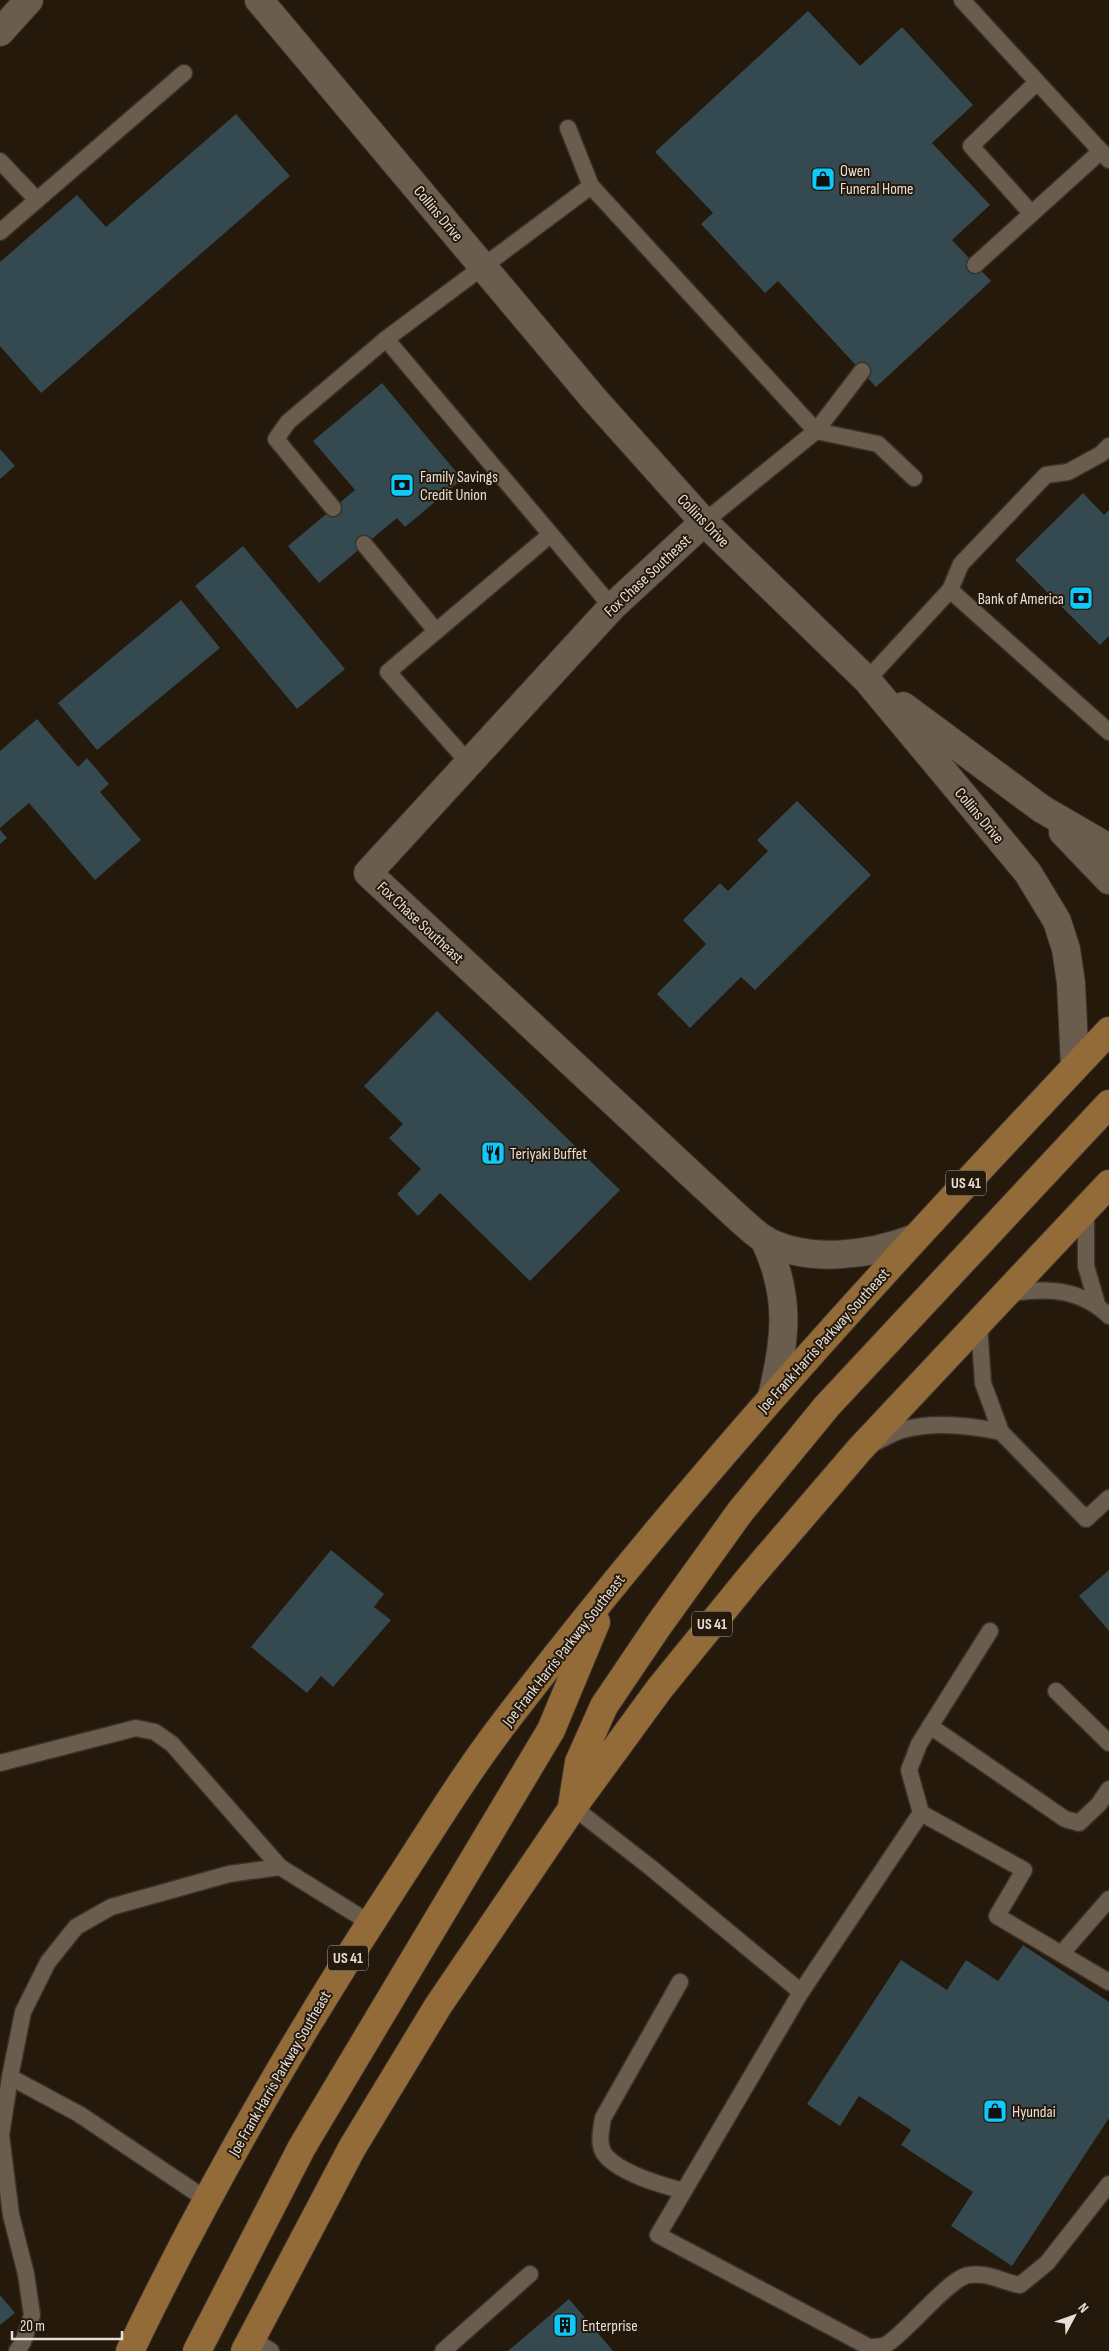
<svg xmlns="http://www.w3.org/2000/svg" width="1109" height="2351" font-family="'Sofia Sans Condensed',sans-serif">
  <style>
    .building { fill: #344950 }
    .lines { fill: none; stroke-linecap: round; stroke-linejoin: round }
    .service-casing { stroke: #39312b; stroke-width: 19 }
    .minor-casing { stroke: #39312b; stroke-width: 30 }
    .primary-casing { stroke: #39312b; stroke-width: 30 }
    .service { stroke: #6a5d4e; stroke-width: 16 }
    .minor { stroke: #6a5d4e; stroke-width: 28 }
    .primary { stroke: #936b38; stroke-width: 28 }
    .labels { text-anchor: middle; stroke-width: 4; stroke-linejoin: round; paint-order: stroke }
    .shield { fill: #25190c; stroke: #ada49a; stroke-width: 1 }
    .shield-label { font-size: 15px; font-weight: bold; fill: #e7dfd7 }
    .poi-label { font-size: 16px; fill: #e7dfd7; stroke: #25190c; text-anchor: start }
    .street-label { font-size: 16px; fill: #e7dfd7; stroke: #25190c }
  </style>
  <rect width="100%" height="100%" fill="#25190c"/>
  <!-- building -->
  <g class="building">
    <polygon points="808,11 860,66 902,27 973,105 932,143 990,205 952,240 991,281 876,387 778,281 765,293 701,224 713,213 655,152"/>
    <polygon points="236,114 290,176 41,393 0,346 0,262 77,195 106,227"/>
    <polygon points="382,383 462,479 405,527 397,518 319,583 288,546 355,490 313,441"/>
    <polygon points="0,449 15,466 0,479"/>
    <polygon points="1083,493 1104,515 1109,510 1109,636 1100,645 1015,560"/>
    <polygon points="243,546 345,669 297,709 195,586"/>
    <polygon points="181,600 220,648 97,750 58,703"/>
    <polygon points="37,719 78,767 87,758 109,784 100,792 141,840 95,880 29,803 0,828 0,751"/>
    <polygon points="797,801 871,875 755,990 741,977 690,1028 657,994 706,944 683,920 720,883 728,891 768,851 757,840"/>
    <polygon points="0,830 7,838 0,844"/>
    <polygon points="437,1011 620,1190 530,1281 440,1193 418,1216 397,1194 421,1169 389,1138 403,1124 364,1086"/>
    <polygon points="331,1550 384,1594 374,1607 391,1620 333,1687 321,1676 307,1693 251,1647"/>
    <polygon points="1109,1570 1109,1631 1079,1596"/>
    <polygon points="1023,1945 1109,2002 1109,2118 1012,2266 951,2226 973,2192 901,2145 911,2130 859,2096 840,2126 807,2104 901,1960 947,1990 966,1960 998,1981"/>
    <polygon points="0,2295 15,2313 0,2325"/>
    <polygon points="569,2299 613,2351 508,2351"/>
  </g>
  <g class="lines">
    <!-- service casing -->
    <g class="service-casing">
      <g id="service">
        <polyline points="962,0 1109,160"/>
        <polyline points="568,128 591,186 386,339 612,607"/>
        <polyline points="0,161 37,200"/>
        <polyline points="591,186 816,431 862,371"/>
        <polyline points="1031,213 971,146 1037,82"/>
        <polyline points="0,232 184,73"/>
        <polyline points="975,265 1101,151"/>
        <polyline points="333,508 276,439 288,422 386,339"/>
        <polyline points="704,522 816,431 878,444 914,478"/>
        <polyline points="364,544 436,631"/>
        <polyline points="950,590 961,564 1046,475 1068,472 1101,454 1109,446"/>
        <polyline points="867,680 950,590 1109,732"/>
        <polyline points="469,763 388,672 550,535"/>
        <polyline points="1086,1209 1086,1266 1097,1304"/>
        <path d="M1007,1294C1045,1287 1080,1288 1109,1316"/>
        <polyline points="979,1324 983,1383 1001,1432 1086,1519 1109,1498"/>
        <path d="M874,1443C883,1439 892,1433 902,1430C935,1421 969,1425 1001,1432"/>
        <polyline points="1056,1691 1109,1743"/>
        <polyline points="930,1726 1065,1819 1079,1823 1099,1804 1109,1789"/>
        <polyline points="0,1763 136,1728 155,1732 172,1744 280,1867"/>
        <path d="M573,1807L650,1867L801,1992L658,2235L869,2347C874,2347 883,2347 887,2344C907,2332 950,2277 969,2275C988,2272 1002,2282 1020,2285L1047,2263L1109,2184"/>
        <polyline points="921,1813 909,1770 919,1744 990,1631"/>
        <polyline points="1062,1953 1109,1899"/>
        <path d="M680,1982L603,2118C601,2130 597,2146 606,2156C622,2174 661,2185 684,2191"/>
        <polyline points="801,1992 921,1813 1024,1870 997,1916 1109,1982"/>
        <polyline points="10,2077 79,2114 207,2200"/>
        <polyline points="251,2338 271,2351"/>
        <polyline points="17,2351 23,2342 32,2315 26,2274 11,2215 1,2135 10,2077 23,2012 48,1962 76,1927 111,1907 229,1874 280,1867 370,1923"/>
        <polyline points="443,2351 530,2274"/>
      </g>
    </g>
    <!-- minor casing -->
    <g class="minor-casing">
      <g id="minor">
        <polyline points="259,0 594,399 704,522 867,680 1028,873 1057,921 1066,949 1071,983 1075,1067"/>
        <polyline points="0,32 29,0"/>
        <path d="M704,522L612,607L368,873L707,1189C723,1203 749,1230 765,1240C809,1264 871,1255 915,1238"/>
        <polyline points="903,706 1042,809 1109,848"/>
        <polyline points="1063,832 1109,880"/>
        <path d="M764,1239C791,1295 786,1339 772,1396"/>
      </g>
    </g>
    <!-- primary casing -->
    <g class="primary-casing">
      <g id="primary">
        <polyline points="572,1806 579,1762 604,1706 658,1626 740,1512 827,1406 1109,1104"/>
        <path d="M130,2351C207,2191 295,2038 392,1890C430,1832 466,1772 508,1718C693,1476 900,1252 1109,1031"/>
        <polyline points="197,2351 302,2147 551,1730 596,1622"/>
        <polyline points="245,2351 352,2148 438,2006 573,1807 660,1688 751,1576 860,1449 1109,1184"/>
      </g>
    </g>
    <!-- service -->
    <use href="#service" class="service"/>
    <!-- minor -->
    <use href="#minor" class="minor"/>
    <!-- primary -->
    <use href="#primary" class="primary"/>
  </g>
  <!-- icons -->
  <defs>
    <g id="shop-square" transform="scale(1.25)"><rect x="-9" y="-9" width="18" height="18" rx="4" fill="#0dcafa" stroke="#25190c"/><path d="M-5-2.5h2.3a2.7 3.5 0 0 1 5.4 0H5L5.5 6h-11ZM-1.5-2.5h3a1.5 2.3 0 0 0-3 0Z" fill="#111"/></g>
    <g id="bank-square" transform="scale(1.25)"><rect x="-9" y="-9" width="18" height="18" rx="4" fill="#0dcafa" stroke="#25190c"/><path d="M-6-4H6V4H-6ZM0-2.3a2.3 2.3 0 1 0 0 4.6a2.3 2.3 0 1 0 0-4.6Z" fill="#111"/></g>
    <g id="restaurant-square" transform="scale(1.25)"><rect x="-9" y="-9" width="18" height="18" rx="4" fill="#0dcafa" stroke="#25190c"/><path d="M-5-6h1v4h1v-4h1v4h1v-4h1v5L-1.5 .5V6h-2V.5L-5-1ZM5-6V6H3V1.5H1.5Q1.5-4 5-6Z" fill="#111"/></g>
    <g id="building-square" transform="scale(1.25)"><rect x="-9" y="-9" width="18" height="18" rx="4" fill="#0dcafa" stroke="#25190c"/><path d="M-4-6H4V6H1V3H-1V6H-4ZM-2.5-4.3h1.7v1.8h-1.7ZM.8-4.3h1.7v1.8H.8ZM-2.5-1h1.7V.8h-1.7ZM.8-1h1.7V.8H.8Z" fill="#111"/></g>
  </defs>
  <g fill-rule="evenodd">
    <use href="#shop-square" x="823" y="179"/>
    <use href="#bank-square" x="402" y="485"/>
    <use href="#bank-square" x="1081" y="598"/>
    <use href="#restaurant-square" x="493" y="1153"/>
    <use href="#shop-square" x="995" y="2111"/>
    <use href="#building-square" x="565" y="2325"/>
  </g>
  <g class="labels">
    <!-- shield labels -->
    <g class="shield">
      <rect x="946" y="1170.5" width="40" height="25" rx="4"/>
      <rect x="692" y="1611.5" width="40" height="25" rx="4"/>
      <rect x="328" y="1945.5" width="40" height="25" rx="4"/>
    </g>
    <g class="shield-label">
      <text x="966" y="1188">US 41</text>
      <text x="712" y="1629">US 41</text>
      <text x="348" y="1963">US 41</text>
    </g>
    <!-- poi labels -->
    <g class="poi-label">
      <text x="840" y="176">Owen<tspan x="840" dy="18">Funeral Home</tspan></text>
      <text x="420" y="482">Family Savings<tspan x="420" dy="18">Credit Union</tspan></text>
      <text x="1064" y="604" text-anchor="end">Bank of America</text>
      <text x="510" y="1159">Teriyaki Buffet</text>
      <text x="1012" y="2117">Hyundai</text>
      <text x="582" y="2331">Enterprise</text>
    </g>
    <!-- street labels -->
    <g class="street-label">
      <text transform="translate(439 213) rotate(50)" y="6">Collins Drive</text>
      <text transform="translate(704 520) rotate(46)" y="6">Collins Drive</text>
      <text transform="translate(647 575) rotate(-43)" y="6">Fox Chase Southeast</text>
      <text transform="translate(980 815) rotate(50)" y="6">Collins Drive</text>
      <text transform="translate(421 922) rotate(43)" y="6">Fox Chase Southeast</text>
      <text transform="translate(823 1340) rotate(-48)" y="6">Joe Frank Harris Parkway Southeast</text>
      <text transform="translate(563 1650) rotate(-52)" y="6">Joe Frank Harris Parkway Southeast</text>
      <text transform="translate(279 2073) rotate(-60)" y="6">Joe Frank Harris Parkway Southeast</text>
    </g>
  </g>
  <!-- north arrow -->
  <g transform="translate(1074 2316) rotate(49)" stroke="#25190c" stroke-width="4" paint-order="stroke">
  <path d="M0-4L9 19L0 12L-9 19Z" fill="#e7dfd7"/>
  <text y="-8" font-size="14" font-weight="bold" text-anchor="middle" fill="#e7dfd7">N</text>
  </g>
  <!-- scale -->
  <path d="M12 2331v8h110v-8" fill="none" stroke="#e7dfd7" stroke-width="2.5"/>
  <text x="20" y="2331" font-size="15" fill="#e7dfd7" stroke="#25190c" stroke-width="4" paint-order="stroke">20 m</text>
</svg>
